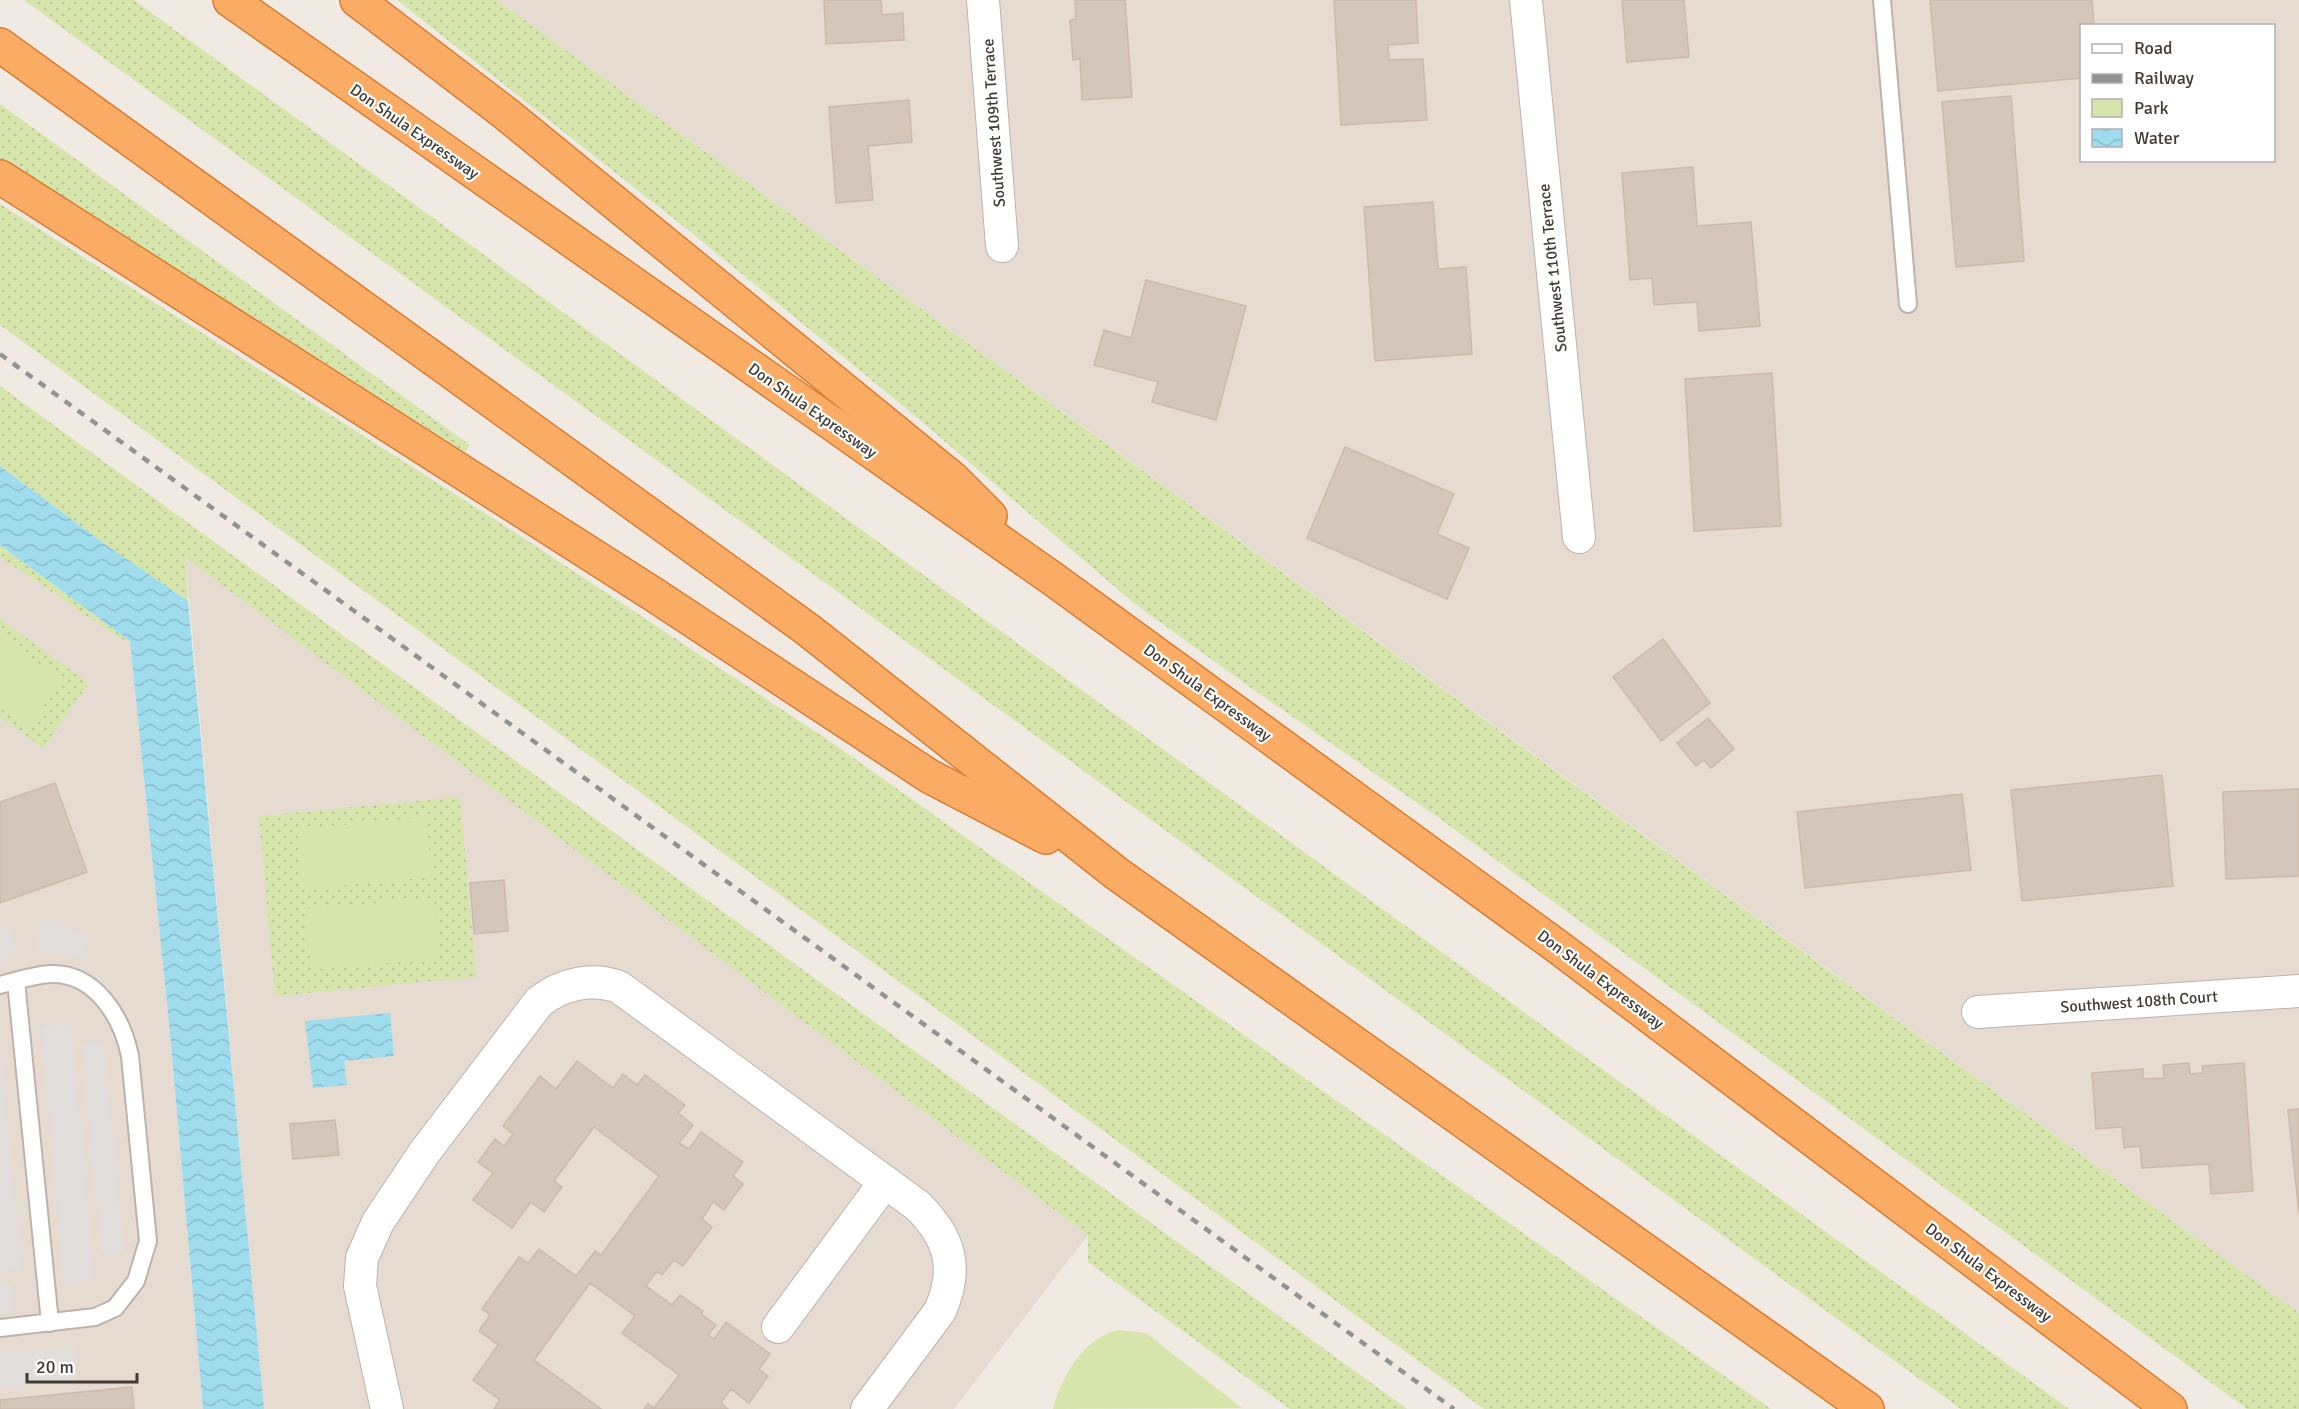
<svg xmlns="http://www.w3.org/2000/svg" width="2299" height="1409" font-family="Signika,sans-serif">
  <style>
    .residential { fill: #e5dbd1; fill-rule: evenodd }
    .green { fill: url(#green-dots) }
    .pitch { fill: #d6e5ab }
    .parking { fill: #e1dedb }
    .water { fill: url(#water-waves) }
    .building { fill: #d5c6bb; stroke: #cdbaac; stroke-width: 1.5 }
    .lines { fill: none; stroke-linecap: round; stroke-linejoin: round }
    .lane-casing { stroke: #bfb3a9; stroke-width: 20 }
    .street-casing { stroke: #bfb3a9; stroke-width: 34 }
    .highway-casing { stroke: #da7d34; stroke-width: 36 }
    .lane { stroke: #fff; stroke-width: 16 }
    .street { stroke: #fff; stroke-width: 32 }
    .highway { stroke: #fbac64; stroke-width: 33 }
    .rail { stroke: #939393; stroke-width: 4.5; stroke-dasharray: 8 8; stroke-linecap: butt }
    .labels { text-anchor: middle; stroke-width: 4.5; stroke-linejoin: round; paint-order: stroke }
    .street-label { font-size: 16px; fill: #423a33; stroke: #fff }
  </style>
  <defs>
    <pattern id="green-dots" width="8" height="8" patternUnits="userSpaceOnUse" patternTransform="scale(1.5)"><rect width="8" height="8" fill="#d6e5ab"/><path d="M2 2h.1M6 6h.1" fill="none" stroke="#b9c594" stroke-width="1.8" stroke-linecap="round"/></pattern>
    <pattern id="water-waves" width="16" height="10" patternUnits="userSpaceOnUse" patternTransform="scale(1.5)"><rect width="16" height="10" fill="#9fddee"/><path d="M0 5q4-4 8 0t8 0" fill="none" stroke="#8abecd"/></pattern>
  </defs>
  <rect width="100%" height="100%" fill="#f1eae3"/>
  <!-- residential -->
  <g class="residential">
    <path d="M497,0H2299V1313L1595,799ZM2082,26H2274V160H2082Z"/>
    <polygon points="185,556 1088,1235 954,1409 264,1409"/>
    <polygon points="0,557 121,639 130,641 170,1033 203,1409 0,1409"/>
  </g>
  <!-- green -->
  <g class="green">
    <polygon points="24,0 134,0 2069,1409 1961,1409"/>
    <polygon points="397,0 497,0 2299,1313 2299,1409 2247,1409 1439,818 1251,688 1135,604 908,410 703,242"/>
    <polygon points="0,104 470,445 465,452 139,245 137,248 0,162"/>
    <polygon points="0,204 522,537 834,744 1771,1409 1484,1409 0,325"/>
    <polygon points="0,386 1407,1409 1290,1409 1088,1262 1088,1235 185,557 188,601 106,545 0,466"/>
    <polygon points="0,545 130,641 121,639 0,557"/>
    <polygon points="0,619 89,683 43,748 0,717"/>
    <polygon points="460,797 476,977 275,996 259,816"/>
  </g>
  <!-- pitch -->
  <g class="pitch">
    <polygon points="0,635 62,680 28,728 0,708"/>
    <polygon points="426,817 432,877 302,889 297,829"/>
    <polygon points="434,898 440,958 311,970 305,909"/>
    <path d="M1118,1330L1146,1333L1242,1408L1053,1409C1062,1376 1082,1339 1118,1330Z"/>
  </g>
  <!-- parking -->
  <g class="parking">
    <polygon points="41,923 90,933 84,960 36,951"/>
    <polygon points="8,926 19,953 0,961 0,929"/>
    <polygon points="71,1023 95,1280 64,1282 41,1026"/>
    <polygon points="104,1041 124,1252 101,1254 81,1043"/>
    <polygon points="0,1050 22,1270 0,1272"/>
    <polygon points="13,1285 15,1312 0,1314 0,1286"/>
    <polygon points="74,1346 76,1381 0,1387 0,1352"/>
  </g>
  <!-- water -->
  <g class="water">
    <polygon points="0,466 106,545 188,601 264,1409 203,1409 170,1033 130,641 0,545"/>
    <polygon points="390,1013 394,1056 344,1061 347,1085 313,1088 305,1021"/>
  </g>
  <!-- building -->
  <g class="building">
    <polygon points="824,0 881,0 882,15 903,13 904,40 826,44"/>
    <polygon points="1075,0 1125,0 1132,97 1082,100 1080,59 1073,60 1070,20 1076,19"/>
    <polygon points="1334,0 1416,0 1418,43 1388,45 1389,60 1423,59 1427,120 1341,125"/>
    <polygon points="1622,0 1684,0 1689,57 1627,62"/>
    <polygon points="1930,0 2092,0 2094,26 2082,26 2082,78 1938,91"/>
    <polygon points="2011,96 2024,261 1956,267 1942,102"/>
    <polygon points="909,100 912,142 868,146 873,200 836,203 829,107"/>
    <polygon points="1693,167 1697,226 1751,222 1760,326 1699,331 1697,302 1654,305 1652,278 1630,280 1622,173"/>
    <polygon points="1433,202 1438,269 1466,267 1472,354 1375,361 1364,207"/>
    <polygon points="1146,280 1246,306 1216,420 1152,402 1158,382 1094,365 1104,330 1131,338"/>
    <polygon points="1772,373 1781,526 1694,531 1685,379"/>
    <polygon points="1345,447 1454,494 1437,534 1469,548 1447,599 1307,538"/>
    <polygon points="1663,639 1710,703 1661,741 1613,677"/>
    <polygon points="1708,718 1734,749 1711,768 1704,760 1696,766 1677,743"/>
    <polygon points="2162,775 2173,886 2022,901 2011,790"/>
    <polygon points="55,783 87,872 0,903 0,802"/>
    <polygon points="2299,789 2299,876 2226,879 2223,792"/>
    <polygon points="1962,794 1971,870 1805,888 1797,812"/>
    <polygon points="504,880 508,931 474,934 470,883"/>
    <polygon points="577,1061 613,1088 623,1074 637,1085 645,1075 685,1105 678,1113 693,1125 679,1143 689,1149 701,1132 743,1162 733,1176 743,1184 724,1210 713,1202 702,1219 712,1227 683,1266 674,1260 662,1275 657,1271 646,1286 672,1305 680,1295 703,1311 701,1314 716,1325 708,1335 714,1339 726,1322 770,1354 759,1369 768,1376 749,1403 731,1389 721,1403 728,1409 644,1409 648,1404 654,1408 679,1375 622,1333 635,1316 590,1283 534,1360 601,1409 494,1409 500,1400 473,1380 498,1345 479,1331 490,1315 482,1309 519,1257 528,1263 539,1249 576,1276 595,1251 601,1255 659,1176 594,1127 554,1181 562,1187 544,1212 531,1202 512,1228 473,1200 493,1173 478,1162 495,1139 504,1146 513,1134 503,1126 540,1076 556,1089"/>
    <polygon points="2189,1063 2190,1074 2203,1073 2202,1066 2244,1063 2253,1191 2211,1194 2209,1164 2142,1168 2140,1146 2124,1148 2122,1127 2096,1129 2092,1073 2143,1069 2143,1079 2164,1078 2163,1065"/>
    <polygon points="2299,1109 2299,1214 2288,1110"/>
    <polygon points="335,1120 339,1155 293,1159 290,1124"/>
    <polygon points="132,1387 134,1409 0,1409 0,1400"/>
  </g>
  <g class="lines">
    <!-- lane casing -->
    <g class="lane-casing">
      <g id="lane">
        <polyline points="1882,0 1908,304"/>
        <polyline points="16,981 50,1323"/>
        <path d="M0,985C16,981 33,975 50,974C95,972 122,1017 130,1056L148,1241L136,1281L115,1308L95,1317L0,1328"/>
      </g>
    </g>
    <!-- street casing -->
    <g class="street-casing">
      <g id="street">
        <polyline points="983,0 1002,246"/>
        <polyline points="1526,0 1579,537"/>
        <polyline points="1978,1012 2299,991"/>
        <polyline points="778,1327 885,1182"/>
        <path d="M387,1409L360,1286L362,1258L378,1222L424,1153L539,1002C561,984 592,977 619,987L918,1206C950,1238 959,1268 940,1311L867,1409"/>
      </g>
    </g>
    <!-- highway casing -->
    <g class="highway-casing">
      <g id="highway">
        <polyline points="230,0 1053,579 1558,947 2170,1409"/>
        <polyline points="357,0 505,113 953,479 990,516"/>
        <polyline points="0,45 807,629 1116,873 1867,1409"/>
        <polyline points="0,177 653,594 929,776 1046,837"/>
      </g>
    </g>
    <!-- lane -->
    <use href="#lane" class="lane"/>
    <!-- street -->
    <use href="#street" class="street"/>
    <!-- highway -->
    <use href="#highway" class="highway"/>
    <!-- rail -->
    <polyline class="rail" points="0,354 1454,1409"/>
  </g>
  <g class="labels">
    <!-- street labels -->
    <g class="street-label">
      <text transform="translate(993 123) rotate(-94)" y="6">Southwest 109th Terrace</text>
      <text transform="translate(415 131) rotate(35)" y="6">Don Shula Expressway</text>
      <text transform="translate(1552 268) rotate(-96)" y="6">Southwest 110th Terrace</text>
      <text transform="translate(813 410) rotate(35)" y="6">Don Shula Expressway</text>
      <text transform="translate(1208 692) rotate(36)" y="6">Don Shula Expressway</text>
      <text transform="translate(1601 979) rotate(37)" y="6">Don Shula Expressway</text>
      <text transform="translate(2139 1001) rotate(-4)" y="6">Southwest 108th Court</text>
      <text transform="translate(1989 1272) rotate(37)" y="6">Don Shula Expressway</text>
    </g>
  </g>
  <!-- legend -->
  <rect x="2080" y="24" width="195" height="138" fill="#ffffff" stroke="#b3b0ad" stroke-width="1.5"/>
  <rect x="2092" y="44" width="30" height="9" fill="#ffffff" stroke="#b3b0ad" stroke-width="1.5"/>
  <text x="2134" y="54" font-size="18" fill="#423a33">Road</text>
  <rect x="2092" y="74" width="30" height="9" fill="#939393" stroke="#b3b0ad" stroke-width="1.5"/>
  <text x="2134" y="84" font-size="18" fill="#423a33">Railway</text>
  <rect x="2092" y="99" width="30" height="18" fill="#d6e5ab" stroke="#b3b0ad" stroke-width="1.5"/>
  <text x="2134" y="114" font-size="18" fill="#423a33">Park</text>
  <rect x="2092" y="129" width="30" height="18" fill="url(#water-waves)" stroke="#b3b0ad" stroke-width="1.5"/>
  <text x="2134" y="144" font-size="18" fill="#423a33">Water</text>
  <!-- scale -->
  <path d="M27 1373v9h110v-9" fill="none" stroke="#423a33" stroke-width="3"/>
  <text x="36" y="1373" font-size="18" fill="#423a33" stroke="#ffffff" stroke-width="4.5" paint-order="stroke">20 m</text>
</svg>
